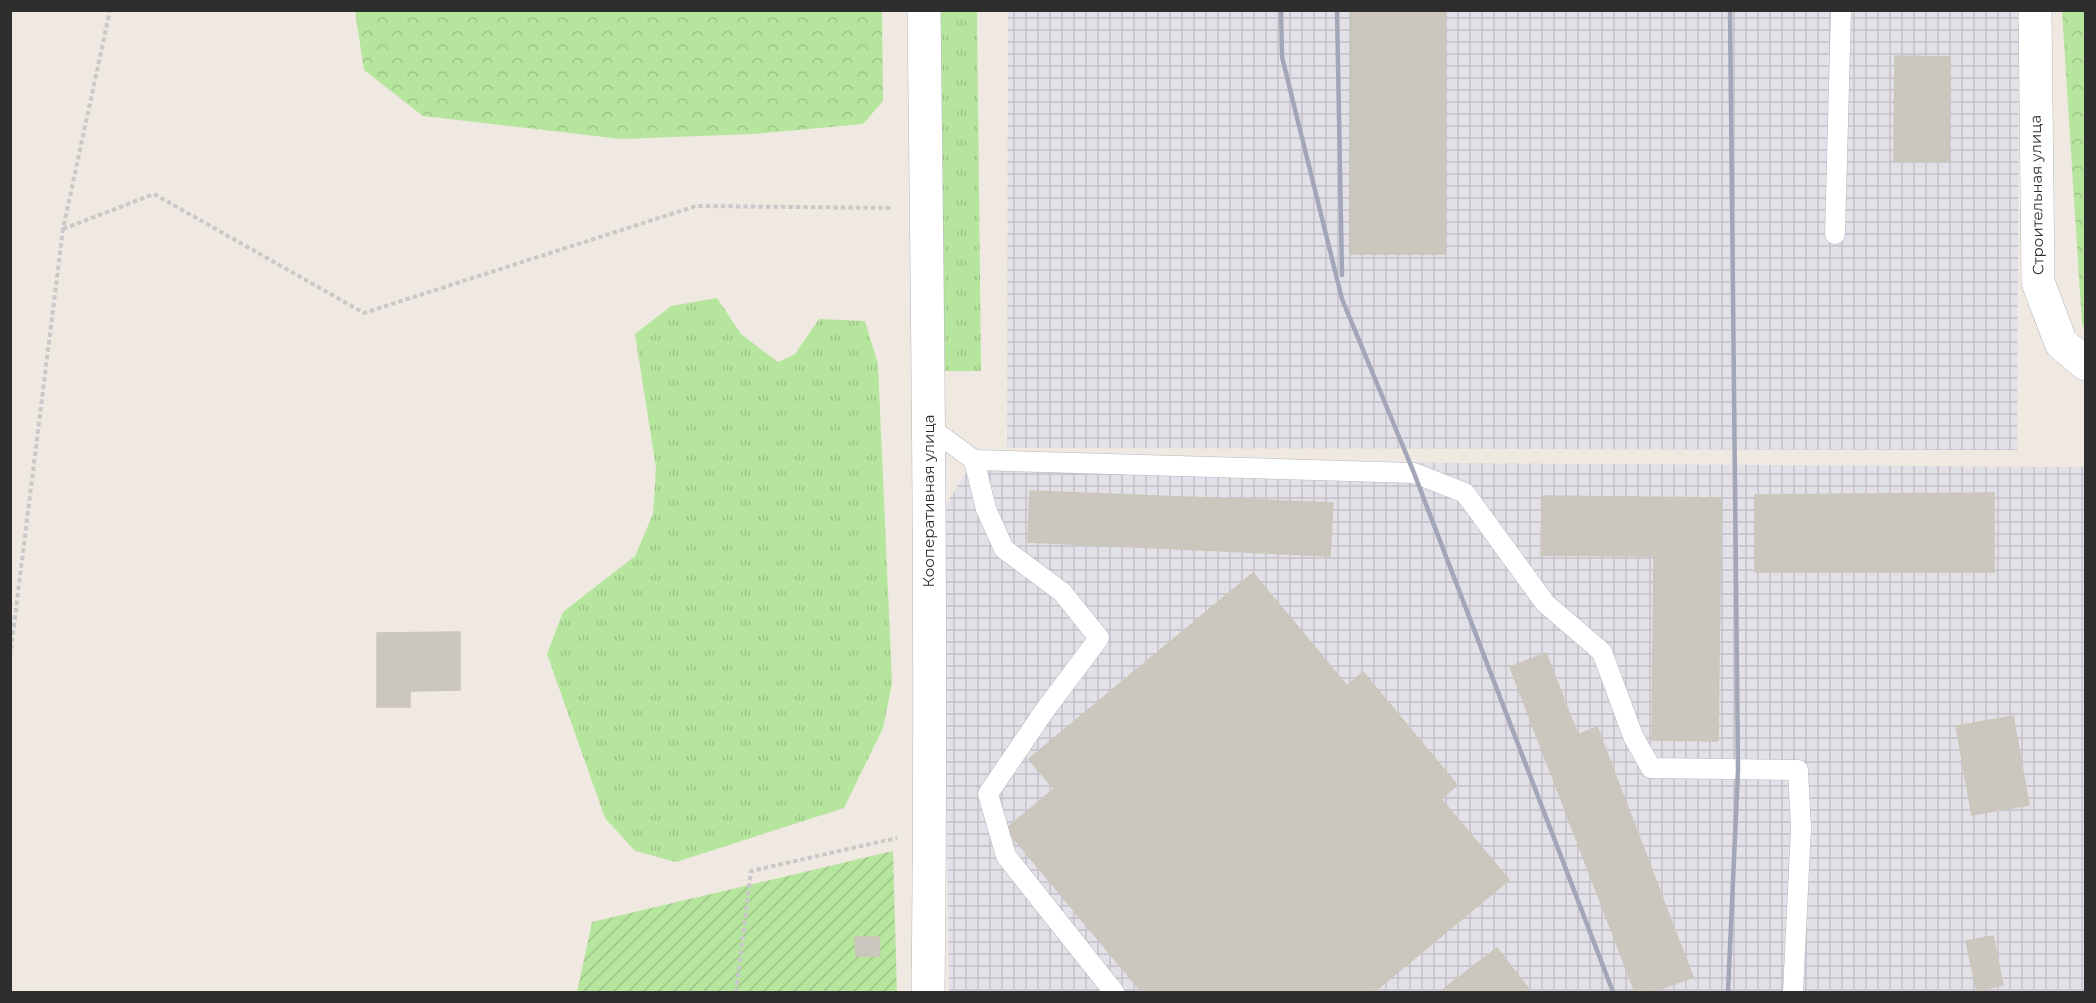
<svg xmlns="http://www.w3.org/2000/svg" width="2096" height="1003" font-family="Montserrat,sans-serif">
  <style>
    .industrial { fill: url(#industrial-grid) }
    .grass { fill: url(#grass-tufts) }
    .forest { fill: url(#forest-crowns) }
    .garden { fill: url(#garden-furrows) }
    .building { fill: #cbc7bf; stroke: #cbc5ba; stroke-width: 1.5 }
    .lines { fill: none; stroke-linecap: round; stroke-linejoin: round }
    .lane-casing { stroke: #b4b7c1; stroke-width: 21 }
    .street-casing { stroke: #b4b7c1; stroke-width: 34 }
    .path { stroke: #c9c9c9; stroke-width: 4; stroke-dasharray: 4.5 3; stroke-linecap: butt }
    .lane { stroke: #fff; stroke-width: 20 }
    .street { stroke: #fff; stroke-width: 33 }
    .rail { stroke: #a3a6b8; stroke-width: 4.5 }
    .labels { text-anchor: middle; stroke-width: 6; stroke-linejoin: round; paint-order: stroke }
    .street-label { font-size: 15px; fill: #2e2e2e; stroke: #fff }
  </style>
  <defs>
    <pattern id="industrial-grid" width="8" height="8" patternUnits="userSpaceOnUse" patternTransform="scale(1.5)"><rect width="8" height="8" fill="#e3e1e8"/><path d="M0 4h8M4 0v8" fill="none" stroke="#c3c1c7"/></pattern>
    <pattern id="grass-tufts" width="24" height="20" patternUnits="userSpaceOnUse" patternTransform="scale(1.5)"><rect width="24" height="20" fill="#b6e59e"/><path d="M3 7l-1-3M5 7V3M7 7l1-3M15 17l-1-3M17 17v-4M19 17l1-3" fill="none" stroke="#9dc588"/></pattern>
    <pattern id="forest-crowns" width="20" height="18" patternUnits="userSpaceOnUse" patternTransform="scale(1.5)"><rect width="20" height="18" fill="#b6e59e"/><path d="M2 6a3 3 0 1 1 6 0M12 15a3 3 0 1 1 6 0" fill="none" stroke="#9dc588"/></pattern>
    <pattern id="garden-furrows" width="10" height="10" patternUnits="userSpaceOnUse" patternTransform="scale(1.5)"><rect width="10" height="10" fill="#b6e59e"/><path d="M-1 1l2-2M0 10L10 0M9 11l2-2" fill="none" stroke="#9dc588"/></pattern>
  </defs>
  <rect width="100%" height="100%" fill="#efe9e1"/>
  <!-- industrial -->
  <g class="industrial">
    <polygon points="1008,11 2019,11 2017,450 1007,448"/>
    <polygon points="974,460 2085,467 2085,992 949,992 942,511"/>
  </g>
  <!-- grass -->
  <g class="grass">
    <polygon points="940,11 977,11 981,371 944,371"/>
    <polygon points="717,298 741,334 778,362 795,354 819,319 865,321 878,364 892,683 883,728 844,808 676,862 635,851 605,818 547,654 563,612 635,556 653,514 656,468 635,334 671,306"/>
  </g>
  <!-- forest -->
  <g class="forest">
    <polygon points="355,11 882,11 883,101 863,124 753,134 621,139 423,116 364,70"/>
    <polygon points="2062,11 2085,11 2085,329 2082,324"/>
  </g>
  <!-- garden -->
  <polygon class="garden" points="893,851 897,992 577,992 592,922"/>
  <!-- building -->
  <g class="building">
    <polygon points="1351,10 1445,10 1445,254 1350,254"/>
    <polygon points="1895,56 1950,57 1949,161 1894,161"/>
    <polygon points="1030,491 1333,503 1330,556 1028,542"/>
    <polygon points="1994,493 1994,572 1755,572 1755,495"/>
    <polygon points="1542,496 1721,498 1718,741 1652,740 1654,556 1541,555"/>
    <polygon points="1253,573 1347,686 1363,672 1457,785 1441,799 1509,880 1374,992 1142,992 1006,829 1054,789 1029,759"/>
    <polygon points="460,632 460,690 410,691 410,707 377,707 377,633"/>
    <polygon points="1546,653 1578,735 1597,727 1693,977 1652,992 1635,992 1510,667"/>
    <polygon points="2013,716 2029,805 1972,815 1956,726"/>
    <polygon points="1993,936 2003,985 1977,991 1966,941"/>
    <polygon points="855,937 879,937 880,956 856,956"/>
    <polygon points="1497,948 1531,992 1440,992"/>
  </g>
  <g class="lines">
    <!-- lane casing -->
    <g class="lane-casing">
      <g id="lane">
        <polyline points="1835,234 1841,10"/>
        <polyline points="929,427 974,460 986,509 1004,549 1062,592 1099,638 1045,710 988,794 1006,856 1114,992"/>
        <polyline points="974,460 1414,473 1465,493 1545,603 1602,652 1633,736 1651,768 1798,770 1801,828 1793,992"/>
      </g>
    </g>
    <!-- street casing -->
    <g class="street-casing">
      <g id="street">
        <path d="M924,10C928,338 932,665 928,992"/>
        <polyline points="2035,10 2038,282 2061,343 2086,364"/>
      </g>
    </g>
    <!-- path -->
    <g class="path">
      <polyline points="63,229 154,194 364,313 696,206 893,208"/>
      <polyline points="10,657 63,229 110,10"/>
      <polyline points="736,992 751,871 897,838"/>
    </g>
    <!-- lane -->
    <use href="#lane" class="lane"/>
    <!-- street -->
    <use href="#street" class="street"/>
    <!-- rail -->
    <g class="rail">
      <polyline points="1281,10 1282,57 1342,299 1414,473 1613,992"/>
      <polyline points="1337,10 1342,275"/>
      <polyline points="1728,992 1738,770 1730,10"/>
    </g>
  </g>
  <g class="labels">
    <!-- street labels -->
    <g class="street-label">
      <text transform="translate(2037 195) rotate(-91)" y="5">Строительная улица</text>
      <text transform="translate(929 501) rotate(-90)" y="5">Кооперативная улица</text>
    </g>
  </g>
  <!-- border -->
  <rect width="2096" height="1003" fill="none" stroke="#2e2e2e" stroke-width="24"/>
</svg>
